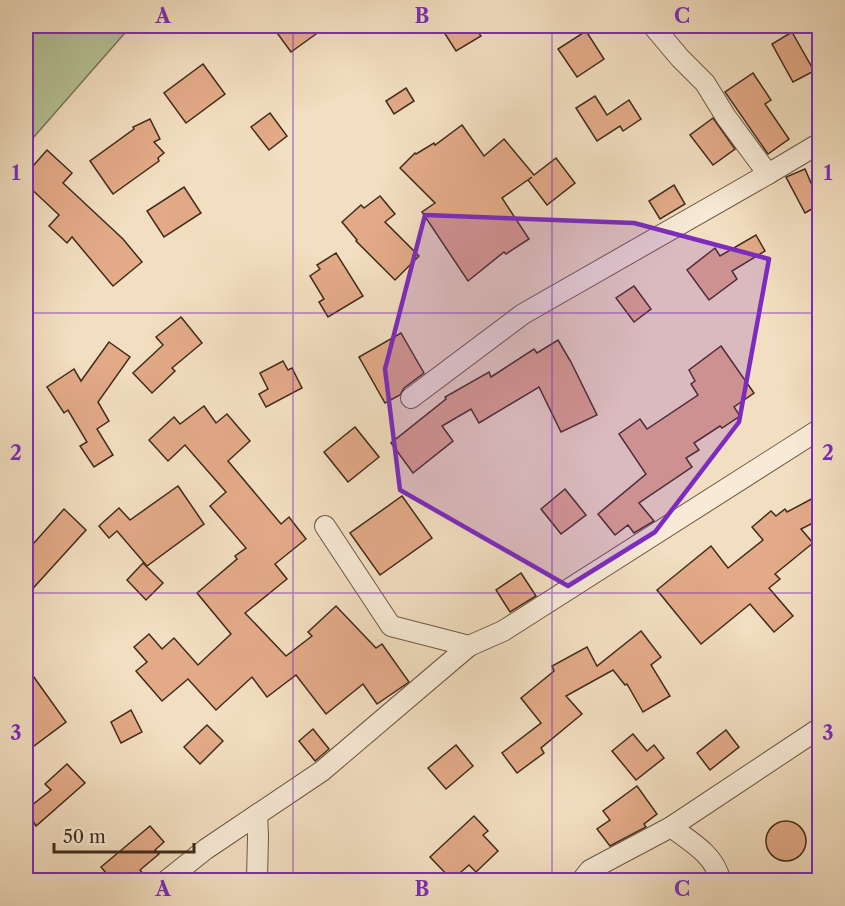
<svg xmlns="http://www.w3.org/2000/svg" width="845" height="906" font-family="'Libre Caslon Text',serif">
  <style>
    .green { fill: #b6c296; stroke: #7c7758; stroke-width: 1.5 }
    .building { fill: #e3aa88; stroke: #412c1b; stroke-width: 1.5 }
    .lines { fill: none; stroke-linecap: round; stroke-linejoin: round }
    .street-casing { stroke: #6d5844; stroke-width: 22 }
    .street { stroke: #f7ead6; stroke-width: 20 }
    .marked { fill: #7b2cbf; fill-opacity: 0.2; stroke: #7b2cbf; stroke-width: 4.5; stroke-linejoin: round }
    .grid { fill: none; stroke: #7b2cbf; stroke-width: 1.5; stroke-opacity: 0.55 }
    .neatline { fill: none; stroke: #7b2cbf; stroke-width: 2 }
    .grid-label { font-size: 20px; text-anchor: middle; font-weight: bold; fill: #7b2cbf }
  </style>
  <rect width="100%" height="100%" fill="#f2dec0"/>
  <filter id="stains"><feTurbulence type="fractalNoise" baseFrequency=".00333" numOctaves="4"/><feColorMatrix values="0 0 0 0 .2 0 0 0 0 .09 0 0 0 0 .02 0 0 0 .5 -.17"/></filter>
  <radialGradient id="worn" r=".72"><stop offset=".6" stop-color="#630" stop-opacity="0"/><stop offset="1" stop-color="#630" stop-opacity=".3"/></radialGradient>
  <!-- green -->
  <polygon class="green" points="26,26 131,26 26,146"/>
  <!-- building -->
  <g class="building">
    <polygon points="272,26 327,26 291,52"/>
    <polygon points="440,26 474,26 481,36 456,51"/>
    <polygon points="586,31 604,59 577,77 558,49"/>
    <polygon points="792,32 814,71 793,82 772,44"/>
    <polygon points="203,64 225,94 186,123 164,93"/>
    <polygon points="753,73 771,100 765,104 789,139 768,154 725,92"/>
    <polygon points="406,88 414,101 394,114 386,101"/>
    <polygon points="595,96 607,115 629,100 641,119 623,131 620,126 597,141 576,108"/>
    <polygon points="270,113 287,136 269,150 251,127"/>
    <polygon points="713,118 735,149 713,165 690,135"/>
    <polygon points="150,119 160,139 154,142 164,153 158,158 159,161 113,194 90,161 134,129 133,127"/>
    <polygon points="462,125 484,156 504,139 534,175 556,158 575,183 547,205 528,180 532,177 502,198 529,239 506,254 504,252 468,281 422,212 435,203 400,168 415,153 416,154 434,143 435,145"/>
    <polygon points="47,150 72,173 63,183 123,239 142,262 113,286 72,237 67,243 49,226 59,215 26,184 26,174"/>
    <polygon points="805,169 812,185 819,180 819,205 805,213 786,177"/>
    <polygon points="674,185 685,204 660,219 649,201"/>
    <polygon points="184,187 201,213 164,237 147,211"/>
    <polygon points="380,196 395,214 385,222 419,256 395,280 356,241 357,240 342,222 361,205 364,208"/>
    <polygon points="756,235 765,251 732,271 737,279 709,300 687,270 715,248 720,256"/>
    <polygon points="336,253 363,296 328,317 319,302 324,299 310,276 320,269 317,265"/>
    <polygon points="634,286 651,309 634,322 616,298"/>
    <polygon points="181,317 202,343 172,368 175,371 152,393 133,373 163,345 156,337"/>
    <polygon points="401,333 424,373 404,388 400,395 385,403 359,357"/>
    <polygon points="558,340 571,362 597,415 561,432 539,387 479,423 471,409 442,426 453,441 413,473 391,443 446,399 445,397 489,372 491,377 534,349 537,353"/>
    <polygon points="109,342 130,357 98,402 109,421 97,429 113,455 94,467 80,446 87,442 68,410 64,413 47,387 74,369 81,381"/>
    <polygon points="721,346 754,393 734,407 740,416 722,428 720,426 694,443 699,450 686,458 692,467 639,503 654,521 634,533 628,525 615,535 598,514 646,474 619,434 640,419 647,429 698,395 691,384 695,381 689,370"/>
    <polygon points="283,361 288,370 292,368 302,388 266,407 259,394 268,389 260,373"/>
    <polygon points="204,406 216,423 227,414 250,441 228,461 281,524 289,517 306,539 275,564 287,579 245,613 286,656 312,636 308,632 336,606 376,648 382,644 409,682 377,704 363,684 326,714 296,675 267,697 252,677 216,710 188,679 162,701 136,671 147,662 134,647 149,634 162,649 174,638 198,665 231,634 197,593 237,559 235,556 246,548 210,506 226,492 185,445 168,461 149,440 174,417 180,424"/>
    <polygon points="355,427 379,457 348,482 324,452"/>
    <polygon points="178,486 204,524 147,566 117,531 109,538 99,526 119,508 130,520"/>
    <polygon points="565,489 586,515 561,534 541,509"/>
    <polygon points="819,495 819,520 801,529 813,543 775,574 780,579 769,588 793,616 774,632 750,604 701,644 657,590 711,546 728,568 763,540 752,527 771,511 776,516 785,509 787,512"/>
    <polygon points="402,496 432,538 380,575 350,533"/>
    <polygon points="64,509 86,530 26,596 26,552"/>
    <polygon points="143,563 163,583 146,600 127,580"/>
    <polygon points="521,573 536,596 510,612 496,590"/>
    <polygon points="641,631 661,657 651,665 670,696 643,712 627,684 625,685 613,670 566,696 582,714 541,748 544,753 517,773 502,753 541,723 521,698 554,671 552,666 587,647 597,666"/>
    <polygon points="26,666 66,722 26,752"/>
    <polygon points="131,710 142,732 121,743 111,722"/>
    <polygon points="207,725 223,741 200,764 184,747"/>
    <polygon points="313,729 329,749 315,761 299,741"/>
    <polygon points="726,730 739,747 710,770 697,753"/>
    <polygon points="633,734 647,751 654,745 664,758 636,780 612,751"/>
    <polygon points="456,745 473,766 446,789 428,768"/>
    <polygon points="67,764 85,783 36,826 26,810 51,790 45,784"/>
    <polygon points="637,786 657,814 644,824 646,827 610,846 597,829 610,820 603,811"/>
    <polygon points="474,816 488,831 483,835 498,851 476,872 469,865 452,880 430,857"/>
    <circle cx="786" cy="841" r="20"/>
    <polygon points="150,826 164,842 155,850 159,854 140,870 149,880 112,880 101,867"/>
  </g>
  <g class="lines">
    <!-- street casing -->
    <g class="street-casing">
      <g id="street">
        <polyline points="653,26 680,58 705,83 726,117 768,174 820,143"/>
        <polyline points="411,398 523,314 768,174"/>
        <polyline points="325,526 391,626 469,646 503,631 820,429"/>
        <polyline points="257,815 258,836 257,880"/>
        <path d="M671,827C691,842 715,855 720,880"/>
        <polyline points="167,880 206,849 322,771 469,646"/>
        <polyline points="582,880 590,870 671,827 820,728"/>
      </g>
    </g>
    <!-- street -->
    <use href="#street" class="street"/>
  </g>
  <!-- marked area -->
  <path class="marked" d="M425,215L634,223L769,259L739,422L655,532L568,586L400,490L385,369Z"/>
  <!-- grid -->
  <path class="grid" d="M293,26V880M552,26V880M26,313H820M26,593H820"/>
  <!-- margin -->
  <rect width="845" height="906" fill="none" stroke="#f2dec0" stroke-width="66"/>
  <!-- scale -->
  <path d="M54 843v9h140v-9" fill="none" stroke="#412c1b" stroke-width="3"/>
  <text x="63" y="843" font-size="18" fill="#412c1b" stroke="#f7ead6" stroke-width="4.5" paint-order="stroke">50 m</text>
  <rect x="33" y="33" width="779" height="840" class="neatline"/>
  <g class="grid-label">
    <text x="163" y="23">A</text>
    <text x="422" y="23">B</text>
    <text x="682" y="23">C</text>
    <text x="16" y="180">1</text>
    <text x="828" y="180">1</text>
    <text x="16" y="460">2</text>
    <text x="828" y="460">2</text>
    <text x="16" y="740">3</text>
    <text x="828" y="740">3</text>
    <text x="163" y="896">A</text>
    <text x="422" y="896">B</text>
    <text x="682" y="896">C</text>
  </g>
  <rect width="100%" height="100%" filter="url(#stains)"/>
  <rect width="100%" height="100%" fill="url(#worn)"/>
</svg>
